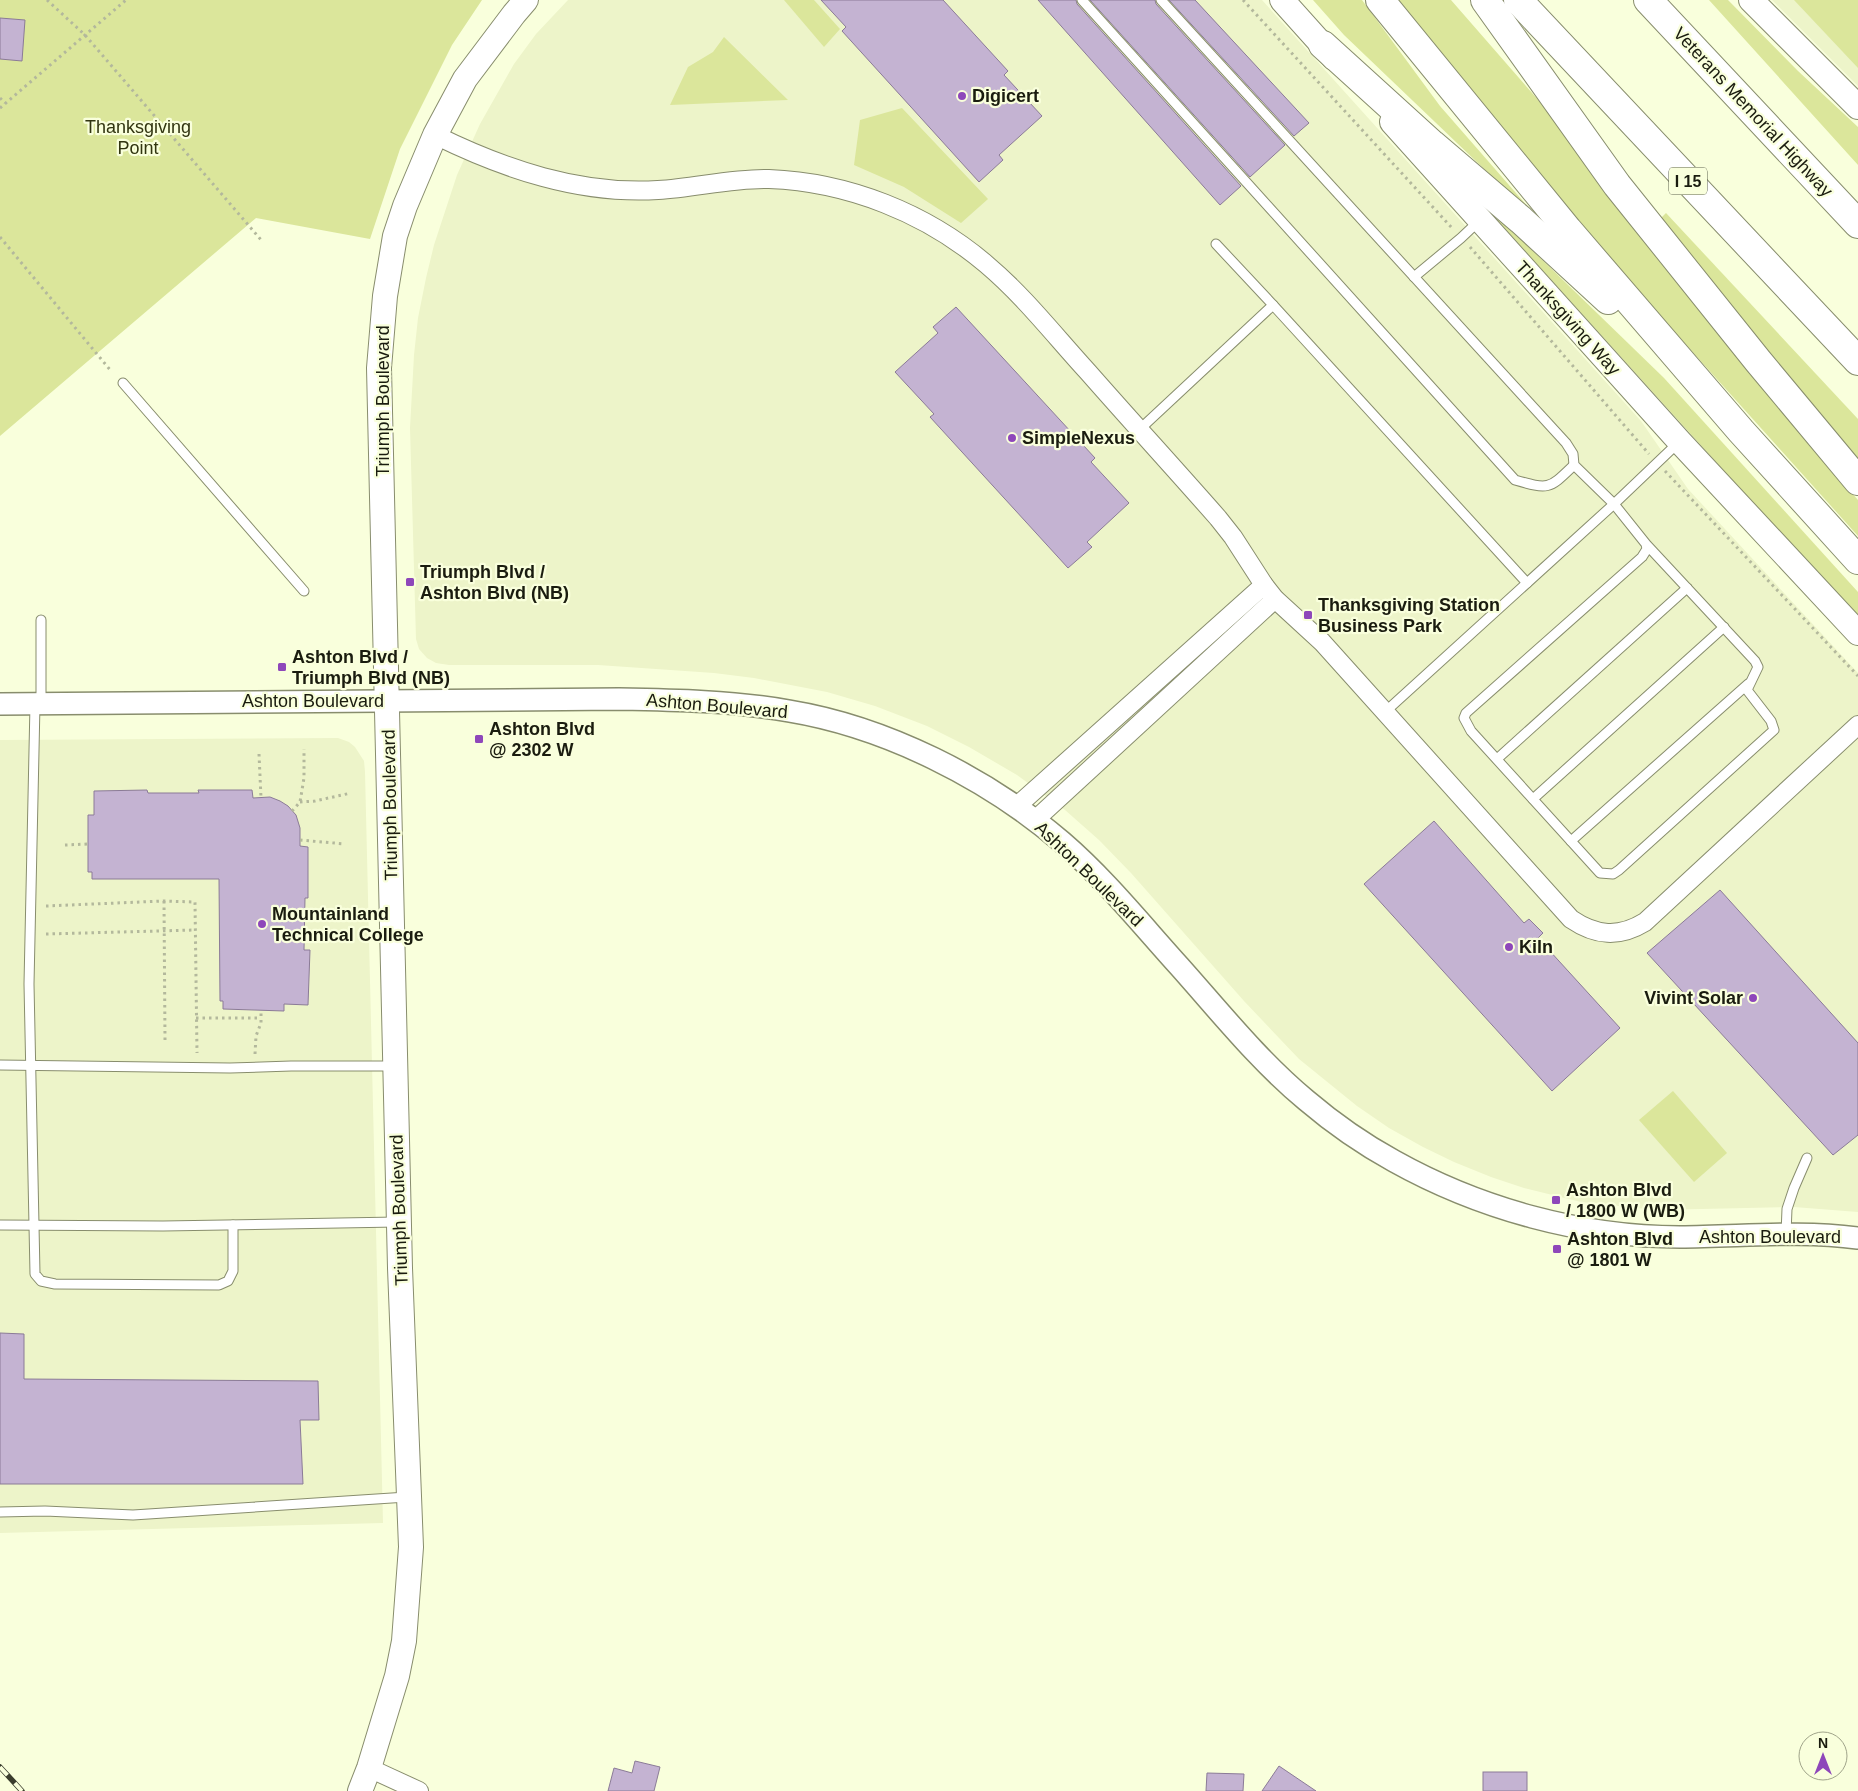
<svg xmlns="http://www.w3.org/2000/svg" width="1858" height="1791" font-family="Helvetica,sans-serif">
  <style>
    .built { fill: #edf4c9 }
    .green { fill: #dbe69b }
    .building { fill: #c4b3d2; stroke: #8b7b97 }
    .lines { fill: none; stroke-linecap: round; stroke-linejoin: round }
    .service-casing { stroke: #888d6d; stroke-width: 11 }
    .minor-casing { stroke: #888d6d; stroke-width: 20 }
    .tertiary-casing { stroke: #888d6d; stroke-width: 24 }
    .secondary-casing { stroke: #888d6d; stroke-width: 26 }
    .motorway-casing { stroke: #888d6d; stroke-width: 30 }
    .path { stroke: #b3b89c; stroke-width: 3; stroke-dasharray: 2.5 4; stroke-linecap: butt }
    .service { stroke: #fff; stroke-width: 9 }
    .minor { stroke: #fff; stroke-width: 18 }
    .tertiary { stroke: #fff; stroke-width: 21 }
    .secondary { stroke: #fff; stroke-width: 24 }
    .motorway { stroke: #fff; stroke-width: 28 }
    .rail-casing { stroke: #3a3d2d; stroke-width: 5.5 }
    .rail { stroke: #f9ffdc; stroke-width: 4; stroke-dasharray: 11; stroke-linecap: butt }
    .poi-dot { fill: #8e47ba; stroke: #f9ffdc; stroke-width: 2 }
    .labels { text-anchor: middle; stroke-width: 4.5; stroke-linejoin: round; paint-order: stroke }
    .shield { fill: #f9ffdc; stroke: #5d604c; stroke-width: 1 }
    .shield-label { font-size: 16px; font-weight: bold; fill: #1a1c0f }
    .poi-label { font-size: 18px; font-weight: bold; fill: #1a1c0f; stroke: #f9ffdc; text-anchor: start }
    .street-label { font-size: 18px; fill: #1a1c0f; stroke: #f9ffdc }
    .park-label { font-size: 18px; fill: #313510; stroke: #f9ffdc }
  </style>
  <rect width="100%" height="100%" fill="#f9ffdc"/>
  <!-- built -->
  <g class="built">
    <polygon points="568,0 1262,0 1641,421 1688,489 1858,673 1858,1212 1794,1207 1656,1210 1581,1202 1524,1188 1491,1177 1454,1162 1423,1147 1389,1128 1357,1106 1299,1059 1244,1001 1131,873 1099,840 1065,810 1017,775 969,747 927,726 875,706 827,692 754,678 714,673 598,665 449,665 436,663 427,658 419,649 416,639 410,428 414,355 418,318 426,278 434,245 457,175 480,124 514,64 536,34"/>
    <polygon points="1772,0 1858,0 1858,86"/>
    <polygon points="338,738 349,742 355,747 364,761 365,772 383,1523 0,1533 0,740"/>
  </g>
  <!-- green -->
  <g class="green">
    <polygon points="0,0 482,0 452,45 400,149 370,239 256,218 0,436"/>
    <polygon points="784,0 814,0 840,29 824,47"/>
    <polygon points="1313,0 1362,0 1440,106 1550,232 1344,35"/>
    <polygon points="1393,0 1451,0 1553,117 1822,460 1858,500 1858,536 1617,268"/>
    <polygon points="1709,0 1728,0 1798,71 1858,127 1858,165"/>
    <polygon points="1794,0 1858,0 1858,68"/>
    <polygon points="724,37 788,100 670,105 688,67 713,52"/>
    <polygon points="902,108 988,199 961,223 904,187 854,165 860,120"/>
    <polygon points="1666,213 1858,419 1858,469 1661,218"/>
    <polygon points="1499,218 1664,378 1858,592 1858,619 1497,220"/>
    <polygon points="1673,1091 1727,1153 1694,1182 1639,1120"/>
  </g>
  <!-- building -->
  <g class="building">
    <polygon points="821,0 943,0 1008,71 1004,75 1042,116 999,155 1003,160 979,182 842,31 846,27"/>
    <polygon points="1038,0 1076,0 1077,4 1241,186 1220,205"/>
    <polygon points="1090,0 1155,0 1156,4 1285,145 1250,177"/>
    <polygon points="1169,0 1195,0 1309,123 1294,136"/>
    <polygon points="0,18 25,20 22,61 0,59"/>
    <polygon points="956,307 1095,458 1091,462 1129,503 1087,542 1092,547 1068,568 930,417 934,414 895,372 938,333 933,327"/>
    <polygon points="147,790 148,793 199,793 198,790 252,790 253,798 270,797 280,801 288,806 296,815 300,828 300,846 308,847 308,898 305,898 304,950 310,950 308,1005 284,1004 284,1011 223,1009 223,1001 220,1001 219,879 92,879 92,872 88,872 88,815 94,815 94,791"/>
    <polygon points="1434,821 1524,923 1529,919 1543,933 1538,938 1620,1028 1552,1091 1364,884"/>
    <polygon points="1720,890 1858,1043 1858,1135 1833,1155 1647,953"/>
    <polygon points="0,1333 24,1334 24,1379 318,1381 319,1420 300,1420 303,1484 0,1484"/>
    <polygon points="635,1761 660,1767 654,1791 608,1791 614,1768 632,1773"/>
    <polygon points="1279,1766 1316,1791 1262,1791"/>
    <rect x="1483" y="1772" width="44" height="19"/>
    <polygon points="1207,1773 1244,1774 1243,1791 1206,1791"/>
  </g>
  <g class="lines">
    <!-- service casing -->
    <g class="service-casing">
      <g id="service">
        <path d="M1082,0L1515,480C1550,490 1549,489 1574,465"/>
        <polyline points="1161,0 1566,443 1573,454 1574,465 1614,504 1646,544 1647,549 1642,557 1466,713 1464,718 1471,731 1600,873 1613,874 1619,870 1774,730 1771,721 1747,690 1758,667 1755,661 1646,544"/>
        <polyline points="1414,277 1461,238 1480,220"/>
        <polyline points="1273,305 1527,583"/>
        <polyline points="123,383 304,591"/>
        <polyline points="1139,430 1273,305 1216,244"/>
        <polyline points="41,620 41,703"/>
        <polyline points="35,704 29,984 35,1274 41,1281 55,1284 219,1285 228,1281 233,1271 233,1225"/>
        <polyline points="1385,712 1614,504 1679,442"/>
        <polyline points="1497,759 1687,588"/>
        <polyline points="1533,799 1724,627"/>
        <polyline points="1571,841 1748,684"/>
        <polyline points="0,1065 230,1068 291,1066 395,1066"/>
        <polyline points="0,1225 163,1226 397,1222"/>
        <polyline points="1786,1234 1787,1209 1794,1188 1807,1158"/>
        <polyline points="0,1512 45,1511 133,1515 407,1497"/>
      </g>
    </g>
    <!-- minor casing -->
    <g class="minor-casing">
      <g id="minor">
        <path d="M435,135C504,169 580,195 658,190C695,188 732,178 769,179C848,182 926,213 986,264C1024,296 1055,336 1088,372C1131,421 1175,469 1218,518L1233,537L1264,585L1275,599L1322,642L1571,919C1596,936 1619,938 1645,922L1858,725"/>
        <polyline points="1017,806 1264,585"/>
        <polyline points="1035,820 1275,599"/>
        <polyline points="369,1768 419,1791"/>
      </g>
    </g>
    <!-- tertiary casing -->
    <g class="tertiary-casing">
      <path id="tertiary" d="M0,704L619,699C676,700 732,701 789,711C886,727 987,778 1062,842C1105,879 1141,924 1179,966C1220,1012 1259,1061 1306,1100C1333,1123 1363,1144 1394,1161C1480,1209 1582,1237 1680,1237C1739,1237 1799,1230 1858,1238"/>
    </g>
    <!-- secondary casing -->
    <g class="secondary-casing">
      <g id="secondary">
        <polyline points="1282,0 1334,58"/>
        <polyline points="1751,0 1858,107"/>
        <polyline points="1392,122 1680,442 1858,633"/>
        <polyline points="360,1791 369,1768 397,1676 404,1641 411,1547 400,1268 379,368 385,296 395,236 405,206 435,135 465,79 514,14 526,0"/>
      </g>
    </g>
    <!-- motorway casing -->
    <g class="motorway-casing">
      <g id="motorway">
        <polyline points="1380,0 1568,230 1741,431 1858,560"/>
        <polyline points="1485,0 1617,185 1758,361 1858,481"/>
        <polyline points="1518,0 1858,361"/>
        <polyline points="1648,0 1858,224"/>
        <polyline points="1323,45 1432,144 1521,220 1608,300"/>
      </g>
    </g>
    <!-- path -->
    <g class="path">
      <polyline points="47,0 85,35 262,241"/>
      <polyline points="1243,0 1452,228"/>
      <polyline points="0,98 5,103"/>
      <polyline points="0,108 126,0"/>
      <polyline points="0,237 111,371"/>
      <polyline points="1470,247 1649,454"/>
      <polyline points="1665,471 1858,676"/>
      <polyline points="259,754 261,798"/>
      <polyline points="300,802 315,801 351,793"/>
      <polyline points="292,811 300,802 304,778 304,749"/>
      <polyline points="300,840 345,844"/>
      <polyline points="65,845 88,844"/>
      <polyline points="164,901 165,1040"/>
      <polyline points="46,906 164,901 195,902 197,1053"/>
      <polyline points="46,934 195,930"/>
      <polyline points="196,1018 261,1018"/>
      <polyline points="255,1054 256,1036 261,1023 261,1010"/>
    </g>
    <!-- service -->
    <use href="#service" class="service"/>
    <!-- minor -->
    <use href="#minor" class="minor"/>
    <!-- tertiary -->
    <use href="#tertiary" class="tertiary"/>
    <!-- secondary -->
    <use href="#secondary" class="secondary"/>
    <!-- motorway -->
    <use href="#motorway" class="motorway"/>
    <!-- rail casing -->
    <g class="rail-casing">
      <polyline id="rail" points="0,1767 22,1791"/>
    </g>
    <!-- rail -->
    <use href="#rail" class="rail"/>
  </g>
  <!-- markers -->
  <g class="poi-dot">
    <circle cx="962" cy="96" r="5"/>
    <circle cx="1012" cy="438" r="5"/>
    <rect x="405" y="577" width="10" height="10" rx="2.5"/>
    <rect x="1303" y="610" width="10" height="10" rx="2.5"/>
    <rect x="277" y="662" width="10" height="10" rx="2.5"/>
    <rect x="474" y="734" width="10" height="10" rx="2.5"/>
    <circle cx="262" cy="924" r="5"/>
    <circle cx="1509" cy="947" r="5"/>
    <circle cx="1753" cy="998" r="5"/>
    <rect x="1551" y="1195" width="10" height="10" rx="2.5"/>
    <rect x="1552" y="1244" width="10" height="10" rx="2.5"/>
  </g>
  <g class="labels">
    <!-- shield labels -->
    <rect class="shield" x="1669" y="167.5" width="38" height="27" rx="4"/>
    <g class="shield-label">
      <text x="1688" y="187">I 15</text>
    </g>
    <!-- poi labels -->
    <g class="poi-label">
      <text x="972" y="102">Digicert</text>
      <text x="1022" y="444">SimpleNexus</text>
      <text x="420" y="578">Triumph Blvd /<tspan x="420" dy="21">Ashton Blvd (NB)</tspan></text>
      <text x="1318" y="611">Thanksgiving Station<tspan x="1318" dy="21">Business Park</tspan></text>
      <text x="292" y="663">Ashton Blvd /<tspan x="292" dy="21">Triumph Blvd (NB)</tspan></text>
      <text x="489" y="735">Ashton Blvd<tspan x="489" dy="21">@ 2302 W</tspan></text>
      <text x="272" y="920">Mountainland<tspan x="272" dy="21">Technical College</tspan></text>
      <text x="1519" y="953">Kiln</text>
      <text x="1743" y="1004" text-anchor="end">Vivint Solar</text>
      <text x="1566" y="1196">Ashton Blvd<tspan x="1566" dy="21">/ 1800 W (WB)</tspan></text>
      <text x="1567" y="1245">Ashton Blvd<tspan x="1567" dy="21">@ 1801 W</tspan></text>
    </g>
    <!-- street labels -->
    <g class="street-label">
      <text transform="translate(1753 112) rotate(47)" y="6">Veterans Memorial Highway</text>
      <text transform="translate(1568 318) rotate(48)" y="6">Thanksgiving Way</text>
      <text transform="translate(383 401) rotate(-90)" y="6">Triumph Boulevard</text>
      <text x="313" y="707">Ashton Boulevard</text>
      <text transform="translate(717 706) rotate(5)" y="6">Ashton Boulevard</text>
      <text transform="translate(390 805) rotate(-91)" y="6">Triumph Boulevard</text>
      <text transform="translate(1089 874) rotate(44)" y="6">Ashton Boulevard</text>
      <text transform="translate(399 1210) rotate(-92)" y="6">Triumph Boulevard</text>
      <text x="1770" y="1243">Ashton Boulevard</text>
    </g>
    <!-- park labels -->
    <g class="park-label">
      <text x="138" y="133">Thanksgiving<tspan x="138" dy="21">Point</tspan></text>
    </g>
  </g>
  <!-- north arrow -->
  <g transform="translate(1823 1756)"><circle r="24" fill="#f9ffdc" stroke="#a0a48a"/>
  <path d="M0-4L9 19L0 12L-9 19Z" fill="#8e47ba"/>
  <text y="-8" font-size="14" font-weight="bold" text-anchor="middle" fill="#1a1c0f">N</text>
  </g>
</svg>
